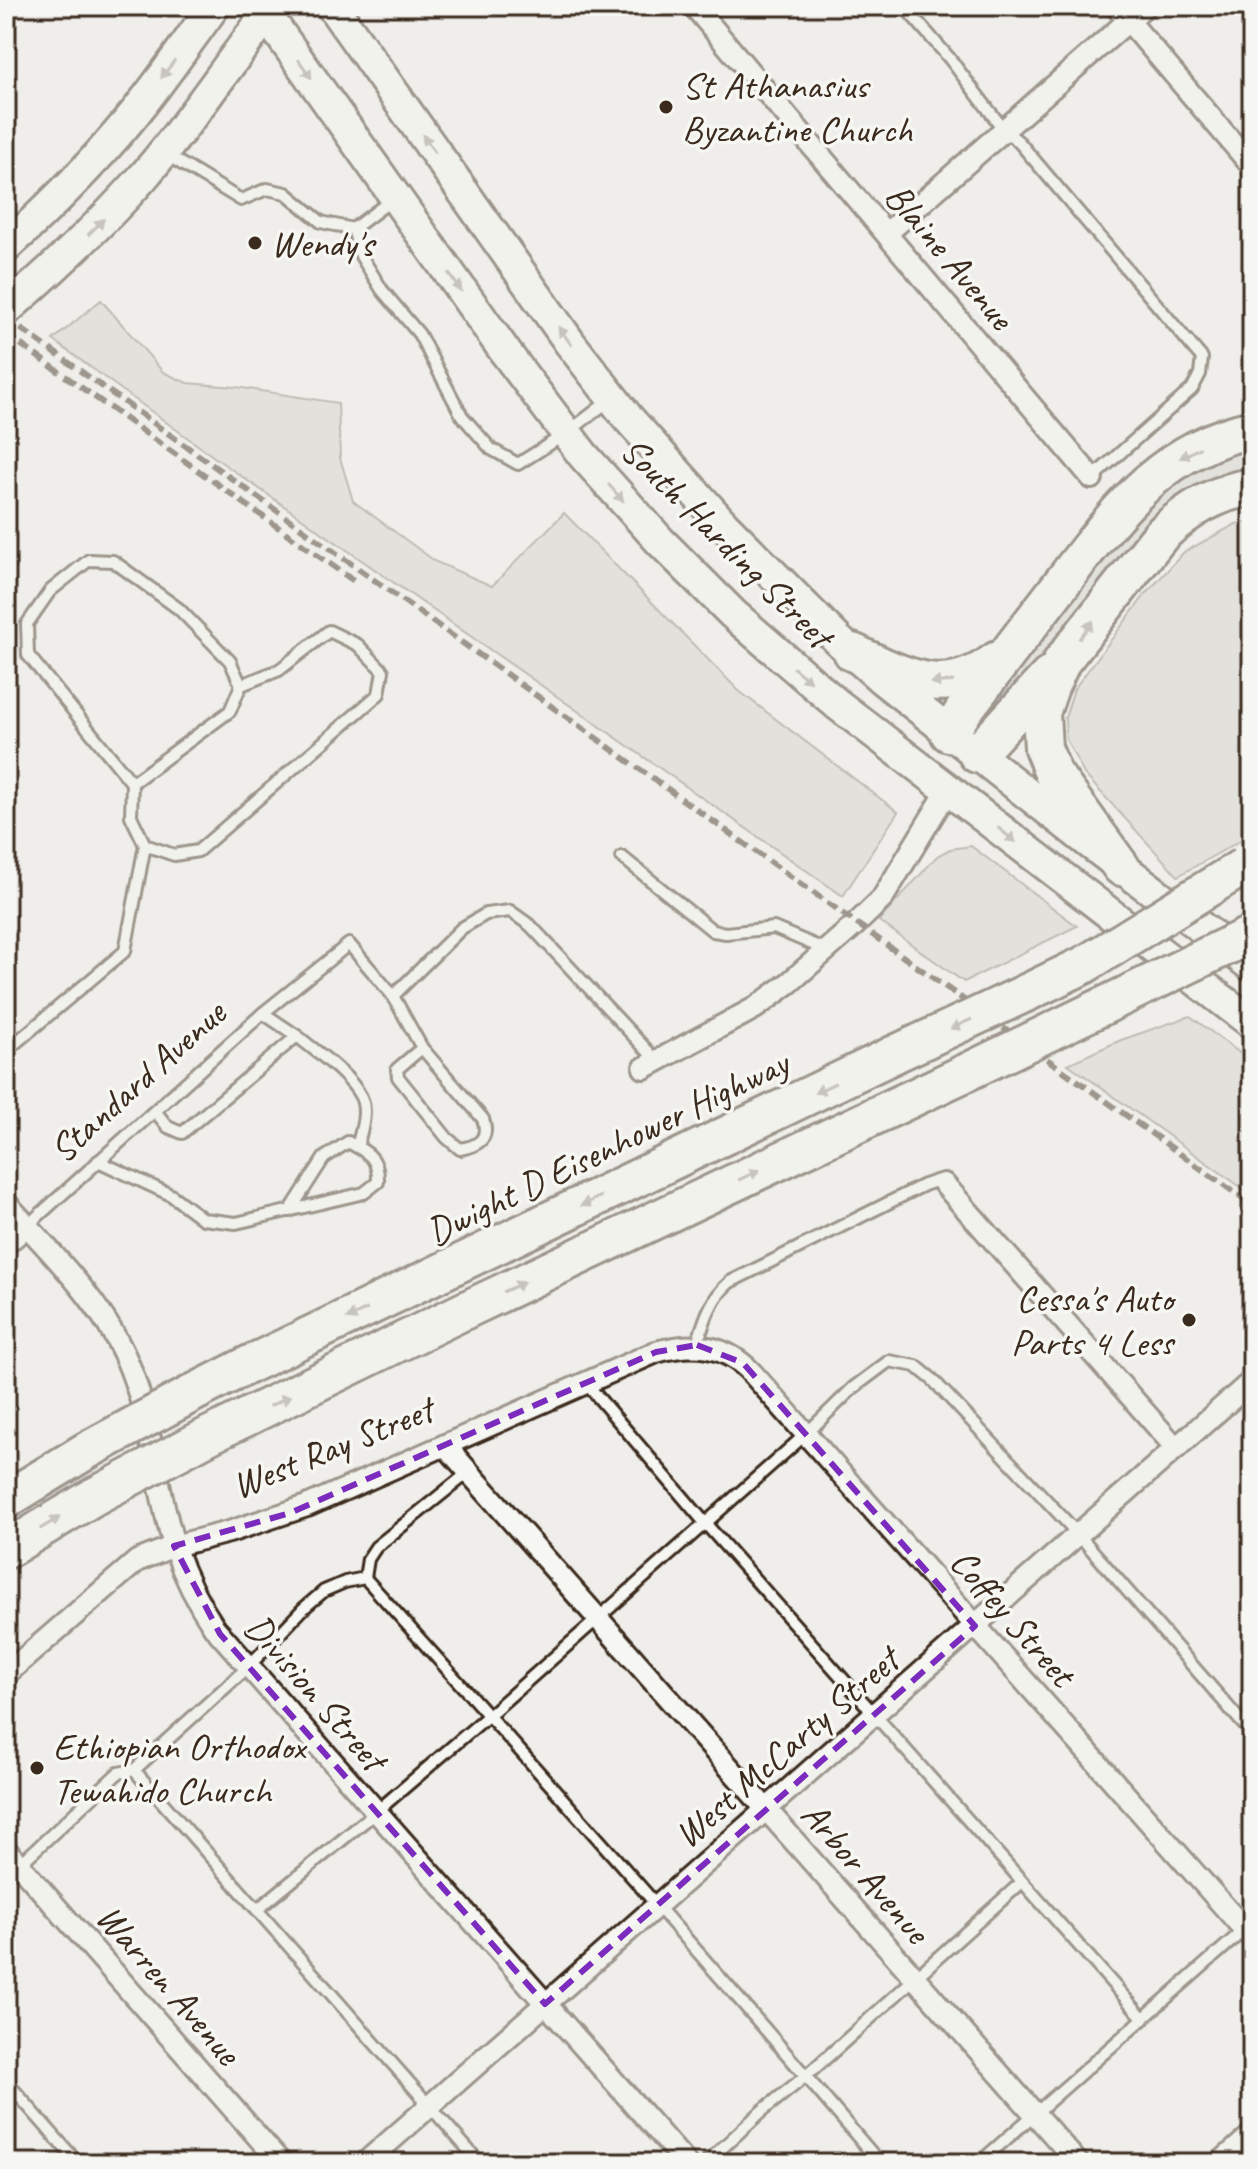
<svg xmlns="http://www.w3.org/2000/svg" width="1258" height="2169" font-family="Caveat,sans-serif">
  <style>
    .green { fill: #d4d1cc; stroke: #887e75; stroke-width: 2 }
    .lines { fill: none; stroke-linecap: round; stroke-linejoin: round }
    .lane-casing { stroke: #3b2a1e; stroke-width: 16 }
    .street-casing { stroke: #3b2a1e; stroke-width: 26 }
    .secondary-casing { stroke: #3b2a1e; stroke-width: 34 }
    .primary-casing { stroke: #3b2a1e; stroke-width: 36 }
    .highway-casing { stroke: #3b2a1e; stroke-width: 42 }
    .lane { stroke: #f6f6f2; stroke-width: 10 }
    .street { stroke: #f6f6f2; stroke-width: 20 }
    .secondary { stroke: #f6f6f2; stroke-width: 28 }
    .primary { stroke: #f6f6f2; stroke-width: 30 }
    .highway { stroke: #f6f6f2; stroke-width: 36 }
    .rail { stroke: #3b2a1e; stroke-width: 6; stroke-dasharray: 12 6; stroke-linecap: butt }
    .highway-bridge-casing { stroke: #3b2a1e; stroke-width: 42; stroke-linecap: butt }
    .highway-bridge { stroke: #f6f6f2; stroke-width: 36 }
    .oneway { fill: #989088 }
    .marked { fill: none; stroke: #7b2cbf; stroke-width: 6; stroke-dasharray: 16 10; stroke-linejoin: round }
    .poi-dot { fill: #3b2a1e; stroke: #f6f6f2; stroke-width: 3 }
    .labels { text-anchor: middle; stroke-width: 7; stroke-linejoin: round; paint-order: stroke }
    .poi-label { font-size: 38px; fill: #3b2a1e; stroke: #f6f6f2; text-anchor: start }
    .street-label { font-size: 38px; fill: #3b2a1e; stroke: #f6f6f2 }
  </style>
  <rect width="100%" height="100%" fill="#efeeea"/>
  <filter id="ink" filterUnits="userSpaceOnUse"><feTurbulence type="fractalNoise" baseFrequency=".0125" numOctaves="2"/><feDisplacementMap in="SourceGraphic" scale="16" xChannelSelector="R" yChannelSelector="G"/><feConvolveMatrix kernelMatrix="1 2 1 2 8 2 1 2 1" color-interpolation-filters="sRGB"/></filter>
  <g filter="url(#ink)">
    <!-- green -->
    <g class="green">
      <polygon points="101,300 163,372 187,383 236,387 338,403 340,458 353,501 436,562 492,586 564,513 739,691 898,812 843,896 221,462 53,340"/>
      <polygon points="1252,442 1252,473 1156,516 1027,673 1004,696 997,691 1155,490 1203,460"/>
      <polygon points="1252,521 1252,834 1178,876 1084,774 1066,739 1065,718 1074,689 1145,595 1184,552 1236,524"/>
      <polygon points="971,846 1077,926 964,982 879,921 937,856 950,849"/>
      <polygon points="1190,1016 1252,1062 1252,1195 1068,1064 1121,1040"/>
    </g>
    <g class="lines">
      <!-- lane casing -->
      <g class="lane-casing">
        <g id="lane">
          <polyline points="904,6 950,59 1004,130 1019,142 1202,358 1200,374 1192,389 1092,478"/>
          <polyline points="167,155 241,200 267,189 286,193 321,222 353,229 394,198"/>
          <polyline points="353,229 361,256 382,290 419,334 462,416 491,449 518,464 567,433 611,399"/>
          <polyline points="145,845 174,855 198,851 379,694 383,671 358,645 329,631 279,670 241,685"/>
          <polyline points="622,857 713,931 726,933 774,928 826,950"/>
          <path d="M393,996L422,1048L483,1119C490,1139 478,1146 460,1149L447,1138L398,1077L397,1069L422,1048"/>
          <path d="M297,1036C317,1052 350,1075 361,1097C368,1111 361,1132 357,1147"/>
          <polyline points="6,1051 125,951 145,845 131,816 132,783 28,655 27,624 50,591 89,560 113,561 179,609 230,661 241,685 230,711 132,783"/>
          <polyline points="155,1111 168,1127 182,1133 297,1036 263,1013"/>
          <path d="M98,1161L171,1195L203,1219L236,1223L364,1193L378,1182C379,1158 368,1152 348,1142L324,1158L290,1211"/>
          <polyline points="27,1226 263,1013 349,944 393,996 462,928 486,914 510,911 531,926 657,1061"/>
          <path d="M697,1345C704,1321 710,1299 730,1282L924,1185L939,1180L944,1184"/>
          <polyline points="586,1383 705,1523 1144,2019"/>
          <path d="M365,1578C539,1771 712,1965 880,2163"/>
          <polyline points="134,1770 480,2163"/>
          <polyline points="19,1865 118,1773 134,1770 248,1667 304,1608 324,1591 345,1582 365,1578 368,1559 376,1547 469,1472"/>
          <polyline points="258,1909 376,1812 489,1715 806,1434 853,1388 889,1361 916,1366 932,1379 1078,1534 1252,1734"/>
          <polyline points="6,2081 78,2163"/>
          <polyline points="706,2163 762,2111 806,2076 1022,1882"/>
          <polyline points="979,2163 1245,1929"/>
        </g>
      </g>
      <!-- street casing -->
      <g class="street-casing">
        <g id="street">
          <polyline points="694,6 1092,478"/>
          <polyline points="1116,6 1252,166"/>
          <polyline points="887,233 1145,6"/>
          <polyline points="644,1068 755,1008 789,983 856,924 882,899 948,790"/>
          <polyline points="944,1184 1176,1448"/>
          <path d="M6,1203C51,1253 105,1304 130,1368C153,1426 156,1491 176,1551C185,1578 198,1603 214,1627L686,2163"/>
          <polyline points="6,1244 27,1226"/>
          <polyline points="445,1445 1078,2163"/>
          <path d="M6,1674L137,1561L174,1546L229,1532L307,1506L656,1352C693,1342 725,1344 752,1373L1252,1938"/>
          <polyline points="6,1850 281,2163"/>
          <polyline points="365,2163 1252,1381"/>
        </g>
      </g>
      <!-- secondary casing -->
      <g class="secondary-casing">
        <polyline id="secondary" points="1226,2163 1252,2140"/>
      </g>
      <!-- primary casing -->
      <g class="primary-casing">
        <g id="primary">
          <polyline points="260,6 506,353 583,455 660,541 733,614 837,704 1252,1023"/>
          <polyline points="332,6 570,343 628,418 724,525 839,641 882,679 1095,847 1252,966"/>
          <path d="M6,247C50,207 92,165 130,119C160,83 186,44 214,6"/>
          <path d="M6,310C54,268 101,225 143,177C190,123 229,62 274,6"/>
        </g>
      </g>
      <!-- highway casing -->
      <g class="highway-casing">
        <g id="highway">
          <path d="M852,652C905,676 944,701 997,660"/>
          <path d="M949,733L965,709C996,669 1027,628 1058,588C1114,516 1157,450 1252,429"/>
          <polyline points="977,754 1049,676"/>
          <path d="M1121,867L1053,773L1043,748L1041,713L1050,687L1062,661L1161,535C1186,511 1217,492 1252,487"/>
          <polyline points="1026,993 1084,965"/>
          <polyline points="197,1391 248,1365 895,1054"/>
          <polyline points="210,1435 474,1306 961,1075"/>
          <polyline points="6,1500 86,1451"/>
          <polyline points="6,1550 95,1496"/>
        </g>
      </g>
      <!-- lane -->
      <use href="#lane" class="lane"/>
      <!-- street -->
      <use href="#street" class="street"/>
      <!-- secondary -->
      <use href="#secondary" class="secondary"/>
      <!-- primary -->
      <use href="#primary" class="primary"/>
      <!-- highway -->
      <use href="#highway" class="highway"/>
      <!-- rail -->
      <g class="rail">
        <polyline points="6,318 1252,1205"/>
        <polyline points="6,334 358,584"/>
      </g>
      <!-- highway-bridge casing -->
      <g class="highway-bridge-casing">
        <g id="highway-bridge">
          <polyline points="1084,965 1244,866"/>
          <polyline points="895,1054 1026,993"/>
          <polyline points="961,1075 1252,934"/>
          <polyline points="86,1451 197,1391"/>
          <polyline points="95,1496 210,1435"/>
        </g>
      </g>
      <!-- highway-bridge -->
      <use href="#highway-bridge" class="highway-bridge"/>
    </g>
    <!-- one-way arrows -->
    <defs><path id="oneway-solid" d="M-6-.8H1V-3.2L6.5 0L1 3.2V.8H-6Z" transform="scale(2)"/></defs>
    <g class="oneway">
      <use href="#oneway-solid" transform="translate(168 69) rotate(127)"/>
      <use href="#oneway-solid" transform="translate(305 69) rotate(55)"/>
      <use href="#oneway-solid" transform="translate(429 144) rotate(-125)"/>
      <use href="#oneway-solid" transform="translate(96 227) rotate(-45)"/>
      <use href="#oneway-solid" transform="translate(455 282) rotate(55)"/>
      <use href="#oneway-solid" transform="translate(565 336) rotate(-126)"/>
      <use href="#oneway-solid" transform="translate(1190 453) rotate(152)"/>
      <use href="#oneway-solid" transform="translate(616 493) rotate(49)"/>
      <use href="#oneway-solid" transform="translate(1086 630) rotate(-53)"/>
      <use href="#oneway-solid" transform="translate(802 675) rotate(40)"/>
      <use href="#oneway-solid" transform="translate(942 682) rotate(176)"/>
      <use href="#oneway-solid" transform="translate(1007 835) rotate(38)"/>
      <use href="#oneway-solid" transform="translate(961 1024) rotate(155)"/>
      <use href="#oneway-solid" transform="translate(825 1088) rotate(154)"/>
      <use href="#oneway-solid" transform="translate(749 1175) rotate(-26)"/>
      <use href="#oneway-solid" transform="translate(591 1201) rotate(154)"/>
      <use href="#oneway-solid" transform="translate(514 1287) rotate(-25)"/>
      <use href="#oneway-solid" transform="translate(357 1314) rotate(154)"/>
      <use href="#oneway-solid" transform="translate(280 1401) rotate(-26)"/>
      <use href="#oneway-solid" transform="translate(50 1523) rotate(-31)"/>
    </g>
  </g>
  <!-- marked area -->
  <path d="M0 0H1258V2169H0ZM697,1345L743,1363L975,1626L545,2004L220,1634L174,1546L290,1513L656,1352Z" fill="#efeeea" fill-opacity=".55" fill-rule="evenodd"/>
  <path class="marked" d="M697,1345L743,1363L975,1626L545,2004L220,1634L174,1546L290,1513L656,1352Z"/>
  <!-- markers -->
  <g class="poi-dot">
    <circle cx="666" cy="107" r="8"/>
    <circle cx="255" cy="243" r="8"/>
    <circle cx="1189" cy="1320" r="8"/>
    <circle cx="37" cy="1768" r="8"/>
  </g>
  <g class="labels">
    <!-- poi labels -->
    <g class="poi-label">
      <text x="682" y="98">St Athanasius<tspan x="682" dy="44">Byzantine Church</tspan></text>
      <text x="271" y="256">Wendy's</text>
      <text x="1173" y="1311" text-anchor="end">Cessa's Auto<tspan x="1173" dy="44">Parts 4 Less</tspan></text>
      <text x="53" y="1759">Ethiopian Orthodox<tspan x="53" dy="44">Tewahido Church</tspan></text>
    </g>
    <!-- street labels -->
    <g class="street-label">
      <text transform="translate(950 256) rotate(50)" y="13">Blaine Avenue</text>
      <text transform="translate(727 542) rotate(45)" y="13">South Harding Street</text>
      <text transform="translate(137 1081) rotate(-42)" y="13">Standard Avenue</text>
      <text transform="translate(607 1147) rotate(-26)" y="13">Dwight D Eisenhower Highway</text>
      <text transform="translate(332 1447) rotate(-22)" y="13">West Ray Street</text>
      <text transform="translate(1013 1617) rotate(49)" y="13">Coffey Street</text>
      <text transform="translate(316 1692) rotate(49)" y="13">Division Street</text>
      <text transform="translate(786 1747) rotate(-41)" y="13">West McCarty Street</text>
      <text transform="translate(866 1872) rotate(49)" y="13">Arbor Avenue</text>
      <text transform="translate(169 1984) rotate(49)" y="13">Warren Avenue</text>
    </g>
  </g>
  <!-- margin -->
  <rect width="1258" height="2169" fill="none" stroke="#f6f6f2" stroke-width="32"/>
  <rect x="16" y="16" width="1226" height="2137" fill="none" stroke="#3b2a1e" stroke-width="3" filter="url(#ink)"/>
</svg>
